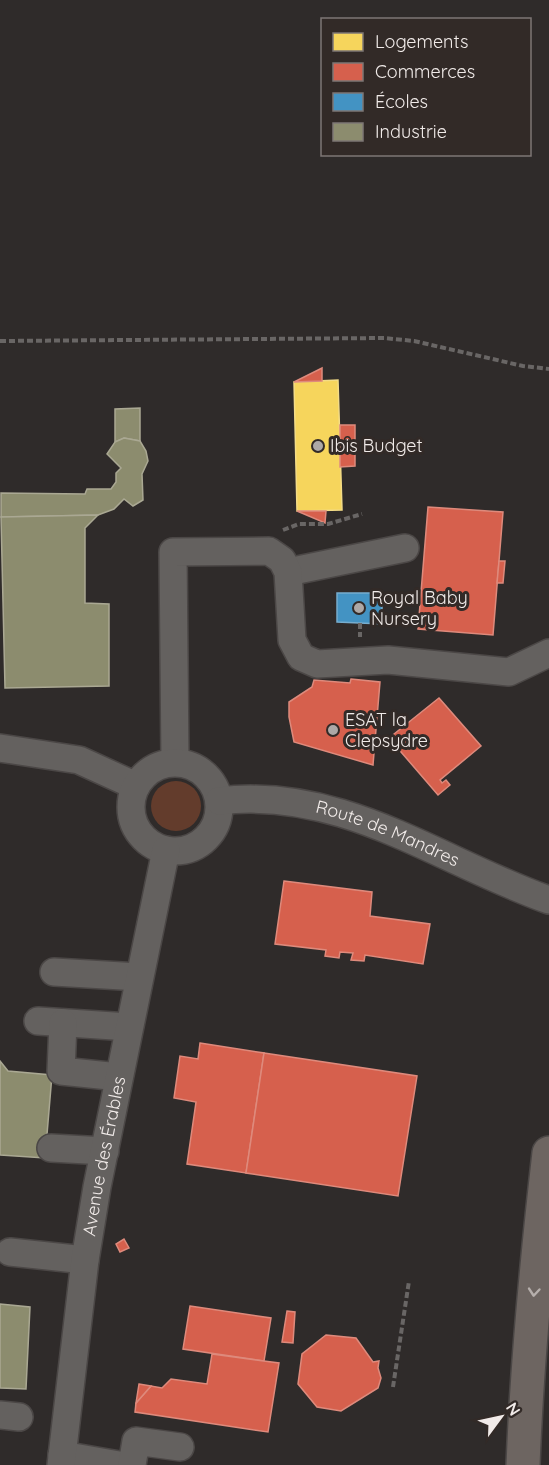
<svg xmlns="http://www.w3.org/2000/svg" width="549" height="1465" font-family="Quicksand,sans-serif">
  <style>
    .green { fill: #633c2c }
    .homes { fill: #f6d55c; stroke: #f4dc86; stroke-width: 1.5 }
    .shops { fill: #d6604d; stroke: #de8a7c; stroke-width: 1.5 }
    .schools { fill: #4393c3; stroke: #77adce; stroke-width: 1.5 }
    .industry { fill: #8c8c6e; stroke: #aaa893; stroke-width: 1.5 }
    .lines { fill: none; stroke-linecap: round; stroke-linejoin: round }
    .minor-casing { stroke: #4b4746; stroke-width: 30 }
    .major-casing { stroke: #4b4746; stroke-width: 36 }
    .path { stroke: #696665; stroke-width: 4; stroke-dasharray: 6 3; stroke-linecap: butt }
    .minor { stroke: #64615f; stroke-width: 27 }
    .major { stroke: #6d6561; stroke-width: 33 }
    .oneway { stroke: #b6afac }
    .poi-dot { fill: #ada8a6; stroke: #322a27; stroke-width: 2 }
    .labels { text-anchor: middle; stroke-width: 6; stroke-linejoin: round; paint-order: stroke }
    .poi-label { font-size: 18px; fill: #f1ebe9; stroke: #322a27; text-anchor: start }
    .street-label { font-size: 18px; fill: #f1ebe9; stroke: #322a27 }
  </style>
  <rect width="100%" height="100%" fill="#2f2b2a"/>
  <!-- green -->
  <circle class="green" cx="176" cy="806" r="25"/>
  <!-- homes -->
  <polygon class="homes" points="338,380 342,510 297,511 294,382"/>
  <!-- shops -->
  <g class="shops">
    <polygon points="322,368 322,381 294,382"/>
    <polygon points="340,425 355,425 355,466 340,467"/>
    <polygon points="428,507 503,512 493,635 418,629"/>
    <polygon points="297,511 326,511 325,523"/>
    <polygon points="499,561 505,561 503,583 497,583"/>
    <polygon points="351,679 380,682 373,765 294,742 289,717 289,702 312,687 314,680 350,683"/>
    <polygon points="439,698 481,746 440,780 442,783 446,780 450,785 438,795 389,738"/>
    <polygon points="284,881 372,892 370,916 430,924 423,964 365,955 364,961 351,960 353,953 340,952 339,958 325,956 326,950 275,944"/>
    <polygon points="200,1043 264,1053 246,1173 187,1164 196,1102 174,1098 180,1056 198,1059"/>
    <polygon points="264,1053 417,1076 398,1196 246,1173"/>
    <polygon points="124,1239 129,1248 120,1252 116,1244"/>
    <polygon points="190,1306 271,1318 264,1361 183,1349"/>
    <polygon points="287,1311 295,1312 293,1343 282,1342"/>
    <polygon points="326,1335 356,1338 373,1362 379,1361 378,1368 381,1378 378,1388 341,1411 317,1407 298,1384 302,1354"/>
    <polygon points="212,1354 279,1363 268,1432 135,1412 136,1403 151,1386 162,1388 171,1379 207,1384"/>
    <polygon points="139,1384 151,1386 136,1403"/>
  </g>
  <!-- schools -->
  <polygon class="schools" points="337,593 382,593 382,624 337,622"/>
  <!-- industry -->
  <g class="industry">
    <polygon points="140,408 140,441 124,438 115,442 115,409"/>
    <polygon points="124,438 140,441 146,451 148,461 142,474 143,500 133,506 124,499 114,509 98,515 1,517 1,493 85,494 87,489 111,489 116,482 116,473 121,468 107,454 115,442"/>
    <polygon points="98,515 85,528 85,603 109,604 109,686 5,688 1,517"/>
    <polygon points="0,1061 8,1071 52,1075 45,1158 0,1155"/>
    <polygon points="0,1304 30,1307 26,1389 0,1388"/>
  </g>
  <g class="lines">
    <!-- minor casing -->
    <g class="minor-casing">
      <g id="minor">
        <polyline points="288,572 405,548"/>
        <polyline points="0,748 79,760 136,786"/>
        <polyline points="175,762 173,552 269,551 282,560 288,572 292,640 301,657 317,664 388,660 509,672 549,653"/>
        <circle cx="175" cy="807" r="44"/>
        <path id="s1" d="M219,801C343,786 438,861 549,900"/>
        <polyline points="54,972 139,977"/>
        <polyline points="38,1021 129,1027"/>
        <polyline points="63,1023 61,1071 119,1077"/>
        <polyline points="51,1148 105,1151"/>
        <polyline points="10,1252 85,1260"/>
        <polyline points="0,1415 19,1417"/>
        <polyline points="62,1455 119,1465"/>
        <path id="s2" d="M61,1465L85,1260L97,1187L166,850"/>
        <polyline points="132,1465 136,1441 180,1447"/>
      </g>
    </g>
    <!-- major casing -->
    <g class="major-casing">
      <path id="major" d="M523,1465C527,1361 537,1257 549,1153"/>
    </g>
    <!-- path -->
    <g class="path">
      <polyline points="0,341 384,338 414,341 523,366 549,369"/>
      <polyline points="283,530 299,524 328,524 362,514"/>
      <polyline points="360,623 360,637"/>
      <polyline points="393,1387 409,1281"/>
    </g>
    <!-- minor -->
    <use href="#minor" class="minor"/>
    <!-- major -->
    <use href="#major" class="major"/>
  </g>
  <!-- one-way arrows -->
  <defs><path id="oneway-chevron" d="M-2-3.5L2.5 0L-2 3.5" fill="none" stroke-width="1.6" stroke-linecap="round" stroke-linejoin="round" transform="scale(1.5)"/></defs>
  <use class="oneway" href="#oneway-chevron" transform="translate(534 1292) rotate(95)"/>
  <!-- markers -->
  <g class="poi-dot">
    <circle cx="318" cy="446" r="6"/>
    <circle cx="359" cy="608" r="6"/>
    <circle cx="333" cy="730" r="6"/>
  </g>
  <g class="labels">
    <!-- poi labels -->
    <g class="poi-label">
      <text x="330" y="452">Ibis Budget</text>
      <text x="371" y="604">Royal Baby<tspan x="371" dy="21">Nursery</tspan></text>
      <text x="345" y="726">ESAT la<tspan x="345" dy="21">Clepsydre</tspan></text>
    </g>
    <!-- street labels -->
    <g class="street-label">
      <text dy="6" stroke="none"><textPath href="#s1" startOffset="174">Route de Mandres</textPath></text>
      <text dy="6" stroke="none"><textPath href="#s2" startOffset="312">Avenue des Érables</textPath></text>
    </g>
  </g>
  <!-- legend -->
  <rect x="321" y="18" width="210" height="138" fill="#322a27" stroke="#7e7775" stroke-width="1.5"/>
  <rect x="333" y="33" width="30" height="18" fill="#f6d55c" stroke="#7e7775" stroke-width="1.5"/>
  <text x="375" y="48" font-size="18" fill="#f1ebe9">Logements</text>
  <rect x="333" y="63" width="30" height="18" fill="#d6604d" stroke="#7e7775" stroke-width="1.5"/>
  <text x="375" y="78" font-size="18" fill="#f1ebe9">Commerces</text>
  <rect x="333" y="93" width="30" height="18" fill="#4393c3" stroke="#7e7775" stroke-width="1.5"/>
  <text x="375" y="108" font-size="18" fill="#f1ebe9">Écoles</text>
  <rect x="333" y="123" width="30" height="18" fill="#8c8c6e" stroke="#7e7775" stroke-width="1.5"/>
  <text x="375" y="138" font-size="18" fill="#f1ebe9">Industrie</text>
  <!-- north arrow -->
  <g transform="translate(501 1417) rotate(57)" stroke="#322a27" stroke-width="4.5" paint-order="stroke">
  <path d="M0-4.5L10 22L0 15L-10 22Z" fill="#f1ebe9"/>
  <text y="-9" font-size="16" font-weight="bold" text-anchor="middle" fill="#f1ebe9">N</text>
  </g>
</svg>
